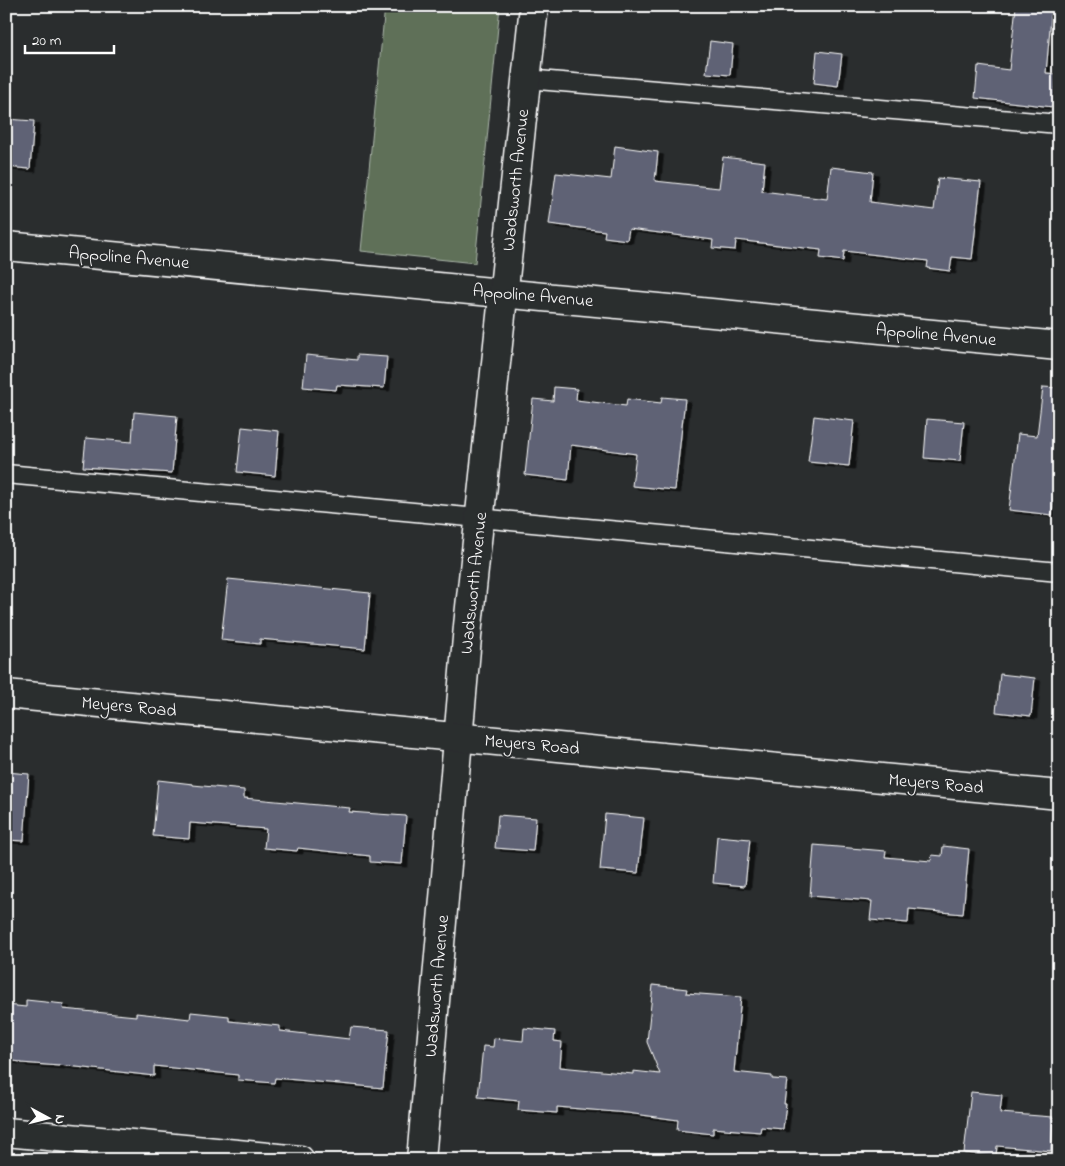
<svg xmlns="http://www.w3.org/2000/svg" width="1065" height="1166" font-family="'Indie Flower',sans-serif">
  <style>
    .green { fill: #5e7059; stroke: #aeb8ac }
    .building { fill: #5f6274; stroke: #fff; filter: url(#shadow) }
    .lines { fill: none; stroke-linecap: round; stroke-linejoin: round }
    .service-casing { stroke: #fff; stroke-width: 21 }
    .minor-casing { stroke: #fff; stroke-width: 31 }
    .tertiary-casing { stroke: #fff; stroke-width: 31 }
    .service { stroke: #2a2d2e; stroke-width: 18 }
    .minor { stroke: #2a2d2e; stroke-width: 28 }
    .tertiary { stroke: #2a2d2e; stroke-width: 28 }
    .labels { text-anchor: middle; stroke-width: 4; stroke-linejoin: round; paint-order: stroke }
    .street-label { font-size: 18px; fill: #fff; stroke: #2a2d2e }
  </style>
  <defs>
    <filter id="shadow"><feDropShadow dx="5.5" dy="3" stdDeviation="0" flood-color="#0009"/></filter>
  </defs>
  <rect width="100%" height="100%" fill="#2a2d2e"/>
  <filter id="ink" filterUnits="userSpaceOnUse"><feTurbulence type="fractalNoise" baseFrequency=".02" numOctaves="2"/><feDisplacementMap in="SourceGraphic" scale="10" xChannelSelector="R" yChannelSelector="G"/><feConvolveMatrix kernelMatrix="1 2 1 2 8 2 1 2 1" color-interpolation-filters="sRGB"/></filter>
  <g filter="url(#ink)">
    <!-- green -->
    <polygon class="green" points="385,6 500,6 475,263 361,251"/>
    <!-- building -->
    <g class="building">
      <polygon points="1016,6 1052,6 1046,73 1057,74 1053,107 975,98 978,66 1009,70"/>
      <polygon points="710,41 733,44 730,75 706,73"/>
      <polygon points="817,51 842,54 838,86 814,83"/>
      <polygon points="6,119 34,121 30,169 6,167"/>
      <polygon points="615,146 658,152 655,181 719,188 723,157 765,162 762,191 827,199 831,167 873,172 870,202 934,210 938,178 981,182 972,259 952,257 950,271 927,268 928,261 844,251 843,261 820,258 821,250 736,240 735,250 712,248 713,240 629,229 627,240 604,237 605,231 549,224 556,173 611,179"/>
      <polygon points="306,355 357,360 357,355 387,357 384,388 337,385 336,390 303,387"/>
      <polygon points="554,387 577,389 576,400 626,406 627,399 661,403 662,397 685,399 675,490 632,486 636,454 571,445 568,480 525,475 533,399 553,401"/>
      <polygon points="1043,387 1059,388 1059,456 1052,515 1009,510 1018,434 1037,436"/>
      <polygon points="134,412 177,416 172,473 83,467 86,438 132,442"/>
      <polygon points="814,416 854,421 849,466 808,462"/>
      <polygon points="927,419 964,422 960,461 924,458"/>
      <polygon points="242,427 279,431 275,476 237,472"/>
      <polygon points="228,579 370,593 365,649 260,639 260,644 221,640"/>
      <polygon points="1000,674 1035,678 1031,716 996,712"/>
      <polygon points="6,772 29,774 24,841 6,840"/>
      <polygon points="158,780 193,784 193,785 244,790 244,798 350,808 349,812 406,816 402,864 370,862 370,856 298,848 297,851 264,848 266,829 190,823 189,839 153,836"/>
      <polygon points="605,814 644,818 638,873 600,870"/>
      <polygon points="498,815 536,818 533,851 495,848"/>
      <polygon points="717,836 750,839 745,886 713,883"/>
      <polygon points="814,845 886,851 885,857 931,861 932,855 942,856 943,846 969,849 963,914 909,909 908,923 870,920 872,901 810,896"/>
      <polygon points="653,985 687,989 686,993 741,997 734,1072 772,1076 772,1079 787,1080 784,1104 786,1104 783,1129 761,1127 760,1132 713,1128 713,1134 677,1130 678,1120 627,1113 557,1107 557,1113 518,1110 519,1101 478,1097 483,1046 493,1047 494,1038 523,1041 524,1028 555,1031 554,1041 562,1042 560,1067 633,1074 633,1071 660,1074 647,1042"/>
      <polygon points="26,1000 64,1004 63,1009 136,1016 136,1013 190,1019 191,1012 229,1016 229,1021 280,1026 280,1031 349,1039 351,1027 389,1030 383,1088 275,1078 274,1083 238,1080 238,1075 154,1066 154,1076 59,1065 59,1066 21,1063 21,1062 6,1060 6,1005 26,1007"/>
      <polygon points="971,1092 1002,1095 1000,1113 1053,1117 1051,1151 997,1146 996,1156 964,1153"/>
    </g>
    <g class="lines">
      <!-- service casing -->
      <g class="service-casing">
        <g id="service">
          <polyline points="526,79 1059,124"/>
          <polyline points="6,474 1059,572"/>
        </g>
      </g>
      <!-- minor casing -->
      <g class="minor-casing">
        <g id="minor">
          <polyline points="6,246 1059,346"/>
          <polyline points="6,1132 300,1160"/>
          <polyline points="421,1160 468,626 534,6"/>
        </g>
      </g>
      <!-- tertiary casing -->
      <g class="tertiary-casing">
        <polyline id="tertiary" points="6,694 1059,795"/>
      </g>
      <!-- service -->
      <use href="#service" class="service"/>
      <!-- minor -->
      <use href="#minor" class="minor"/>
      <!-- tertiary -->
      <use href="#tertiary" class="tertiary"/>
    </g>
  </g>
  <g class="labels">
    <!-- street labels -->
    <g class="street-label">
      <text transform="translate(515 180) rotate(-84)" y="6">Wadsworth Avenue</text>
      <text transform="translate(129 257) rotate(5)" y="6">Appoline Avenue</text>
      <text transform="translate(533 295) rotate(5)" y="6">Appoline Avenue</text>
      <text transform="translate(936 334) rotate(5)" y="6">Appoline Avenue</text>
      <text transform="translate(473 583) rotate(-84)" y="6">Wadsworth Avenue</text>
      <text transform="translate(129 706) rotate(5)" y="6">Meyers Road</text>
      <text transform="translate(532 744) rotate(5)" y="6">Meyers Road</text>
      <text transform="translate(936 783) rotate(5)" y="6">Meyers Road</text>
      <text transform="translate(436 986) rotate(-85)" y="6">Wadsworth Avenue</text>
    </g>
  </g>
  <!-- margin -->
  <rect width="1065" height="1166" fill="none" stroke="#2a2d2e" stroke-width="25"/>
  <rect x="12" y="12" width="1040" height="1141" fill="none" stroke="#fff" stroke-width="2" filter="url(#ink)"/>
  <!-- north arrow -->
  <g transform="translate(48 1118) rotate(97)" stroke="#2a2d2e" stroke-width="4" paint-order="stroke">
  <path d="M0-4L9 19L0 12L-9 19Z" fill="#ffffff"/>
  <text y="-8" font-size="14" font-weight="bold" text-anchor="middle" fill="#ffffff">N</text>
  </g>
  <!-- scale -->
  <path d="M25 45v8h89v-8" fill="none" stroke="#ffffff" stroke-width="2.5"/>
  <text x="32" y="45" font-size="15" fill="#ffffff" stroke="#2a2d2e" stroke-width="4" paint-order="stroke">20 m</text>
</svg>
